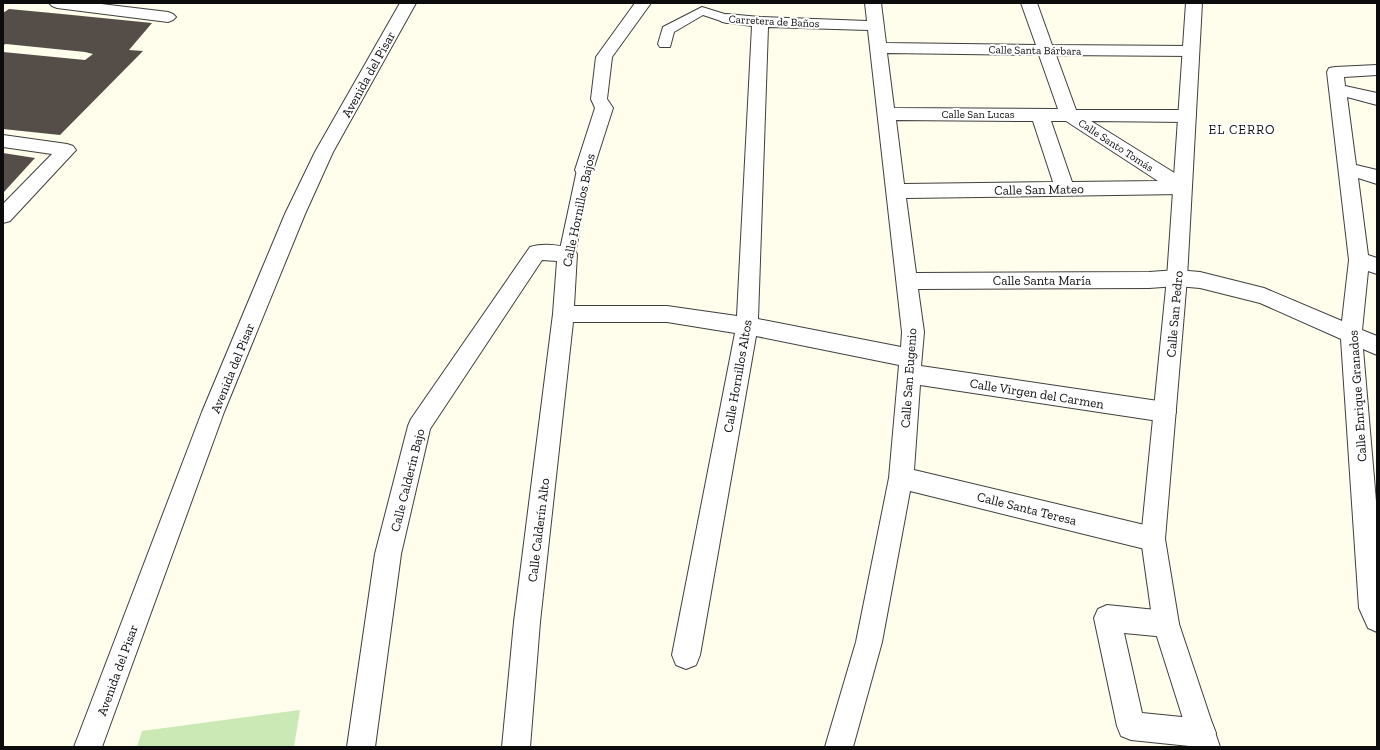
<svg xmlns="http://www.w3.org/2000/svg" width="1380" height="750" font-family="'Zilla Slab',serif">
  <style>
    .green { fill: #cbe9b5 }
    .building { fill: #554e48 }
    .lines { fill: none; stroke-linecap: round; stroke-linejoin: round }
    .pedestrian-casing { stroke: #3f3f3f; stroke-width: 2 }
    .minor-casing { stroke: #3f3f3f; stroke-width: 2 }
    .tertiary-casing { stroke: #3f3f3f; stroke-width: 2 }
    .pedestrian { fill: #fff; fill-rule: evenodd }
    .minor { fill: #fff; fill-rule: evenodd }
    .tertiary { fill: #fff; fill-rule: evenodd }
    .labels { text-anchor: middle; stroke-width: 4; stroke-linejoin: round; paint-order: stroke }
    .far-street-label { font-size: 11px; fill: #0c0c0c; stroke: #fff }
    .street-label { font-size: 13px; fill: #0c0c0c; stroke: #fff }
    .far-quarter-label { font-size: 13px; letter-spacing: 1px; fill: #0c0c0c; stroke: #fff }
  </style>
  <rect width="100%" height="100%" fill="#fffdeb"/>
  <!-- green -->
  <polygon class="green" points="300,710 294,747 137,747 142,731"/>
  <!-- building -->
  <g class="building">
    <polygon points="9,9 62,14 152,23 129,50 143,51 60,135 3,129 3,52 85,60 93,54 85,52 6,44 3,45 3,13"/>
    <polygon points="3,153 35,158 3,193"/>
  </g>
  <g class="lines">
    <!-- pedestrian casing -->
    <g class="pedestrian-casing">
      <g id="pedestrian">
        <polygon points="702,7 731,16 733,19 731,22 727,23 703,15 674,32 670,47 660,47 658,44 663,27"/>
        <polygon points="584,165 589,166 591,170 575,254 573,258 567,260 561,258 559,254 577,170 579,166"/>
      </g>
    </g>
    <!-- minor casing -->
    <g class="minor-casing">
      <g id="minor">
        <polygon points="49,3 93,3 168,12 173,14 176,17 173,20 168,22 57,8 52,6"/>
        <polygon points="635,3 651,3 612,57 607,99 613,108 593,170 590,175 584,176 578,175 575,170 595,108 591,99 596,57"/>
        <path d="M865,3H881L886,43L1036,45L1021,3H1037L1052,45L1191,46L1197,47L1199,51L1197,55L1191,56L1056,55L1076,110H1187L1193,112L1196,116L1193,120L1187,122L1091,121L1189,182L1191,187L1189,192L1182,194L906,198L916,273L1149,272L1177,270L1200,272L1264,288L1342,321L1349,260L1327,72L1329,68L1335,67L1377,65V75L1344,77L1345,86L1377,93V105L1347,97L1356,165L1377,170V184L1358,178L1368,255L1377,258V274L1368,271L1362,330L1377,336V355L1363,349L1377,513V632L1368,628L1359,608L1341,339L1260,303L1200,288L1177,286L1149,288L918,289L924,332L921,366L1165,402L1173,405L1176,412L1173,419L1165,422L920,385L914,470L1153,527L1162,530L1165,539L1162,548L1153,551L910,491L882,642L853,747H825L856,642L889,478L899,365L756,336L700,655L696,665L686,669L676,665L672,655L735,333L667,322H573L540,622L530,747H502L514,622L553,314L557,261L542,260L430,429L401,554L375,747H347L375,554L408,426L411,419L530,247C543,243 561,245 574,249L577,254L574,306H667L737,316L752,26L722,22L719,19L722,16L727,14L760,17L867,21ZM768,27L868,30L902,332L901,347L758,319ZM887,53L1039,55L1058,109L894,108ZM896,120L1033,121L1053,182L904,184ZM1051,121H1066L1158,181L1072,182Z"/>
        <polygon points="3,135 67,144 73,146 76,150 10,221 3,223 3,204 52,154 3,147"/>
        <polygon points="1107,605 1166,611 1175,615 1179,624 1175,633 1166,637 1124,633 1142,713 1202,719 1212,723 1216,733 1212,743 1199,747 1131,740 1121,736 1117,726 1094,618 1098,609"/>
      </g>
    </g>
    <!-- tertiary casing -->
    <g class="tertiary-casing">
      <g id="tertiary">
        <polygon points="400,3 416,3 333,152 305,214 224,412 102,747 74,747 202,412 285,214 315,152"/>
        <polygon points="1186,3 1202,3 1187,278 1165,539 1179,624 1220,747 1192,747 1153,624 1141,539 1167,278"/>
      </g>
    </g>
    <!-- pedestrian -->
    <use href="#pedestrian" class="pedestrian"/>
    <!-- minor -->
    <use href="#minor" class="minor"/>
    <!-- tertiary -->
    <use href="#tertiary" class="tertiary"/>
  </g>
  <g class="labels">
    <!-- far-street labels -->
    <g class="far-street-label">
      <text transform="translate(774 21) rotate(3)" y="4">Carretera de Baños</text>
      <text transform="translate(1035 50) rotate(1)" y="4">Calle Santa Bárbara</text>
      <text x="978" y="118">Calle San Lucas</text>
      <text transform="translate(1116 145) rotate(33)" y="4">Calle Santo Tomás</text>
    </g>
    <!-- street labels -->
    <g class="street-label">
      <text transform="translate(368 74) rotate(-61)" y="5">Avenida del Pisar</text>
      <text transform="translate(1039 189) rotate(-1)" y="5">Calle San Mateo</text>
      <text transform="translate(578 210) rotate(-78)" y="5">Calle Hornillos Bajos</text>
      <text x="1042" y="285">Calle Santa María</text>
      <text transform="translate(1174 314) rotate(-85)" y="5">Calle San Pedro</text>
      <text transform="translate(232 368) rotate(-68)" y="5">Avenida del Pisar</text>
      <text transform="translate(737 376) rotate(-80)" y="5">Calle Hornillos Altos</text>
      <text transform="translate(908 378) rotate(-86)" y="5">Calle San Eugenio</text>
      <text transform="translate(1037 393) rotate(9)" y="5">Calle Virgen del Carmen</text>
      <text transform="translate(1357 396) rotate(-94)" y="5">Calle Enrique Granados</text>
      <text transform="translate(407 480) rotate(-76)" y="5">Calle Calderín Bajo</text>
      <text transform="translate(1027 508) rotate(14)" y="5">Calle Santa Teresa</text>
      <text transform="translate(538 530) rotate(-83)" y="5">Calle Calderín Alto</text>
      <text transform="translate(117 670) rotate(-70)" y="5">Avenida del Pisar</text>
    </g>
    <!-- far-quarter labels -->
    <g class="far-quarter-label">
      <text x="1242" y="134">EL CERRO</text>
    </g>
  </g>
  <!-- border -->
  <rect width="1380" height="750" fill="none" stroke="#0c0c0c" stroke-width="8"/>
</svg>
